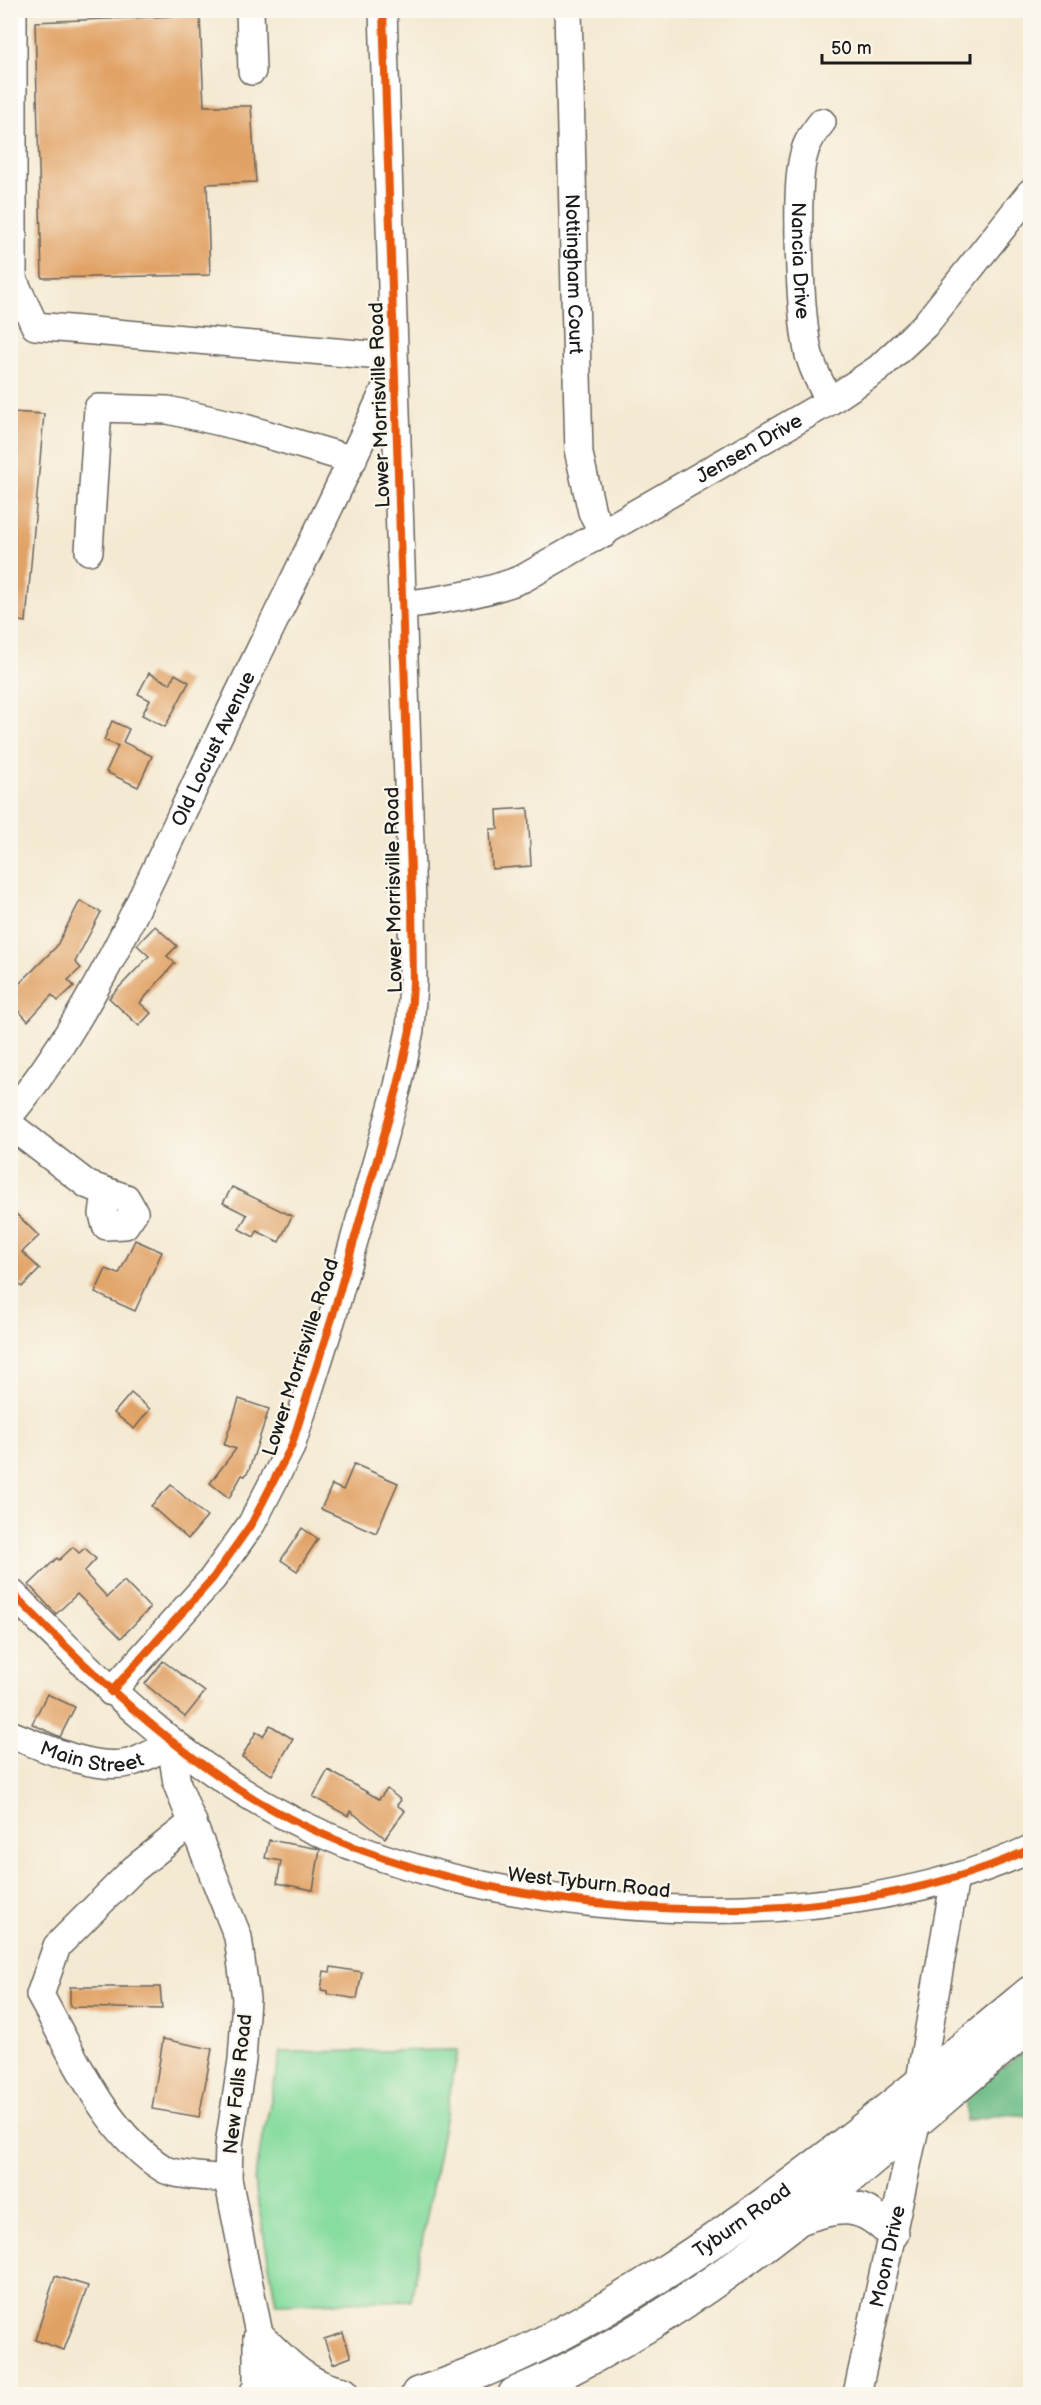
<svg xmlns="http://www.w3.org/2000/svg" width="1041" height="2405" font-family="'Balsamiq Sans',sans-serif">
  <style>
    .green { fill: #87dc9f; stroke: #527c5e; stroke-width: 1.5 }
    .forest { fill: #6dbc86; stroke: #446c51; stroke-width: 1.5 }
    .building { fill: #e1a265 }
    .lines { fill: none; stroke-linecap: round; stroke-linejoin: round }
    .minor-casing { stroke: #68645c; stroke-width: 30 }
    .major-casing { stroke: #68645c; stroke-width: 36 }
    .minor { stroke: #fff; stroke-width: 27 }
    .major { stroke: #fff; stroke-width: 33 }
    .cycleway-casing { stroke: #fbf7ec; stroke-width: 11 }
    .cycleway { stroke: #e8590c; stroke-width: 8 }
    .labels { text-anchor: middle; stroke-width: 4.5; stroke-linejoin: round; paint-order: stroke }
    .street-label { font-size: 20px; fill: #1c1c1c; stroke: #fbf7ec }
  </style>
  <rect width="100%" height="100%" fill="#fbf7ec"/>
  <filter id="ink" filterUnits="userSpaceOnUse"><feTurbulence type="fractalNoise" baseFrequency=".0167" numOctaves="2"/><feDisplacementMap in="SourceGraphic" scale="12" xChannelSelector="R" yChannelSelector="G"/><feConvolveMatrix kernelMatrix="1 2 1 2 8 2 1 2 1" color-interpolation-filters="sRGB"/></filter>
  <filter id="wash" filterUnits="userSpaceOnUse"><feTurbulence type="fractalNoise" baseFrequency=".008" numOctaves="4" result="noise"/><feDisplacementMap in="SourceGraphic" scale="24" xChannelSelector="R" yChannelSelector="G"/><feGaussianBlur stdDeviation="1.35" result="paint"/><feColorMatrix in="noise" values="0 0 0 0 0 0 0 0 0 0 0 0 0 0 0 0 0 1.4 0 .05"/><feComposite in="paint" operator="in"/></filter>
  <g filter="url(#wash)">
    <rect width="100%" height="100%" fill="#f4e9d2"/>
    <!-- green -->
    <polygon class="green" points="458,2050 411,2300 276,2304 254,2180 281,2052"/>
    <!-- forest -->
    <polygon class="forest" points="1030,2047 1030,2116 1003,2114 966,2121 966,2095"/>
    <g id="blocks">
      <!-- building -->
      <g class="building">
        <polygon points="200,15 204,106 251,106 256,182 207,184 210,275 42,278 35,22"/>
        <polygon points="10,412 44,414 26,622 10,620"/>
        <polygon points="149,673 170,684 175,674 189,682 165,727 142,715 150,700 138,694"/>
        <polygon points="112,721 129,729 123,742 152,756 138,787 106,772 118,746 104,740"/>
        <polygon points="528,808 531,866 492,869 490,829 498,829 497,810"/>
        <polygon points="80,901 101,912 75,962 81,968 68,980 74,986 58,1001 52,995 28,1021 19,1011 10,1019 10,977 19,984 56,947"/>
        <polygon points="155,926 177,946 167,956 175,963 140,1003 151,1013 139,1026 109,998 149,956 137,945"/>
        <polygon points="232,1187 292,1216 279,1242 257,1231 254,1237 239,1229 247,1215 223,1203"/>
        <polygon points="10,1208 39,1236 22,1252 40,1269 22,1287 10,1276"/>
        <polygon points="135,1240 162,1252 135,1311 95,1293 106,1269 119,1274"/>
        <polygon points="131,1393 150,1409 134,1429 114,1413"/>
        <polygon points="239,1399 269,1409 249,1470 245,1476 242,1475 229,1498 210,1483 236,1449 224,1445"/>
        <polygon points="354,1464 398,1483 376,1533 321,1509 332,1485 343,1490"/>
        <polygon points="171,1485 207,1517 188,1539 151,1506"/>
        <polygon points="302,1528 318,1539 297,1571 281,1560"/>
        <polygon points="73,1547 79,1553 85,1548 96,1559 84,1572 107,1597 124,1581 150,1608 121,1638 77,1594 56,1614 29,1585 57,1558 59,1560"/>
        <polygon points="163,1661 205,1692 185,1717 145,1684"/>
        <polygon points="47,1694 75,1707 60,1737 32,1724"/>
        <polygon points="270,1725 293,1739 272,1775 242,1757 256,1732 263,1736"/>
        <polygon points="328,1770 379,1799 387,1789 401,1800 397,1805 405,1811 385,1838 350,1811 348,1816 313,1797"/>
        <polygon points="269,1840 320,1849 313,1890 277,1883 281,1861 265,1858"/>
        <polygon points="331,1967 362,1972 357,1999 328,1994 328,1991 321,1990 324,1971 330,1972"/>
        <polygon points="70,1987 160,1987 162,2009 70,2007"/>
        <polygon points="163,2039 212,2049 199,2117 152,2109"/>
        <polygon points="55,2276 88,2286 64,2350 35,2340"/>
        <polygon points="343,2333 351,2357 333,2364 324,2339"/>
      </g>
    </g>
  </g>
  <g filter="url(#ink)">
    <use href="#blocks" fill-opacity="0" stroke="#68645c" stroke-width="1.5"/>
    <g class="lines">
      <!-- minor casing -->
      <g class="minor-casing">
        <g id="minor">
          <polyline points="13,10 13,279 35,326 393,357"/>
          <polyline points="250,10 252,71"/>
          <path id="s1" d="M568,10L579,454L592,512L604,534"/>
          <path id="s2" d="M822,122C814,132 807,141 804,154C794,187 800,319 809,355C814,371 821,386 830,401"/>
          <polyline points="89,551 98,408 168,410 238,426 353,460"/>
          <path id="s3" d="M403,605C445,599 485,594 524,578L830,401L878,369L925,325L1030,193"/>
          <path id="s4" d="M10,1115C97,1009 150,879 209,756C269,629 333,504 391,376"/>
          <polyline points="10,1125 88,1185 126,1198 134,1212 125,1225 106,1226 103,1214 106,1193"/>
          <path d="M10,1591C100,1681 189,1771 305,1826C502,1921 830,1943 1030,1849"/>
          <polyline points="111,1692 213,1578 252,1523 291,1447 332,1318 398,1086 410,1030 413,983 412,904 383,10"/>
          <path id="s5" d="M10,1734C43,1747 94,1771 128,1763C143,1760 158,1750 171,1743"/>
          <polyline points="171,1743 177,1784 238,1937 246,1999 242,2060 229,2145 228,2179 260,2339 282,2394"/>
          <path d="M193,1822L134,1869L57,1946L40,1995C73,2054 105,2133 164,2169C177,2176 212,2177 228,2179"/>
          <polyline points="919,2086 955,1878"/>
          <path id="s6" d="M857,2394L917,2119"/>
        </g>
      </g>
      <!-- major casing -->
      <g class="major-casing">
        <g id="major">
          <path d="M802,2217C841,2204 862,2201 892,2233"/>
          <path d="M260,2339C286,2365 307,2388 343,2394"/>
          <polyline points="256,2394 260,2388 260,2339"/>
          <path id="s7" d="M418,2394C506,2367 585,2323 662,2274C793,2191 911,2092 1030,1993"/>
          <path d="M515,2394C709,2313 870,2157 1030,2025"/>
        </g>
      </g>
      <!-- minor -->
      <use href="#minor" class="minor"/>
      <!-- major -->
      <use href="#major" class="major"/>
      <!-- cycleway casing -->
      <g class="cycleway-casing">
        <g id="cycleway">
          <path d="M10,1591C100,1681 189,1771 305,1826C502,1921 830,1943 1030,1849"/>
          <polyline points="111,1692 213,1578 252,1523 291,1447 332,1318 398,1086 410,1030 413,983 412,904 383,10"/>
        </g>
      </g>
      <!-- cycleway -->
      <use href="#cycleway" class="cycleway"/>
    </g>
  </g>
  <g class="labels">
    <!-- street labels -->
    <g class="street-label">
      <text dy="7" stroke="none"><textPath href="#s2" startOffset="144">Nancia Drive</textPath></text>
      <text dy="7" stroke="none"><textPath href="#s1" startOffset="264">Nottingham Court</textPath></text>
      <text transform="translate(379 405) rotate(-92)" y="7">Lower Morrisville Road</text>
      <text dy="7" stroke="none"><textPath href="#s3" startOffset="384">Jensen Drive</textPath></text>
      <text dy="7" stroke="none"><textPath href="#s4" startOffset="420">Old Locust Avenue</textPath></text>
      <text transform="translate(393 890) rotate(-91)" y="7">Lower Morrisville Road</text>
      <text transform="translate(300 1357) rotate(-72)" y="7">Lower Morrisville Road</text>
      <text dy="7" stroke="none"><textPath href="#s5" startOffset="86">Main Street</textPath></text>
      <text transform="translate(589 1882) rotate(6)" y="7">West Tyburn Road</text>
      <text transform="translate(237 2084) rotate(-84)" y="7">New Falls Road</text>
      <text dy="7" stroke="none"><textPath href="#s7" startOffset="369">Tyburn Road</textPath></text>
      <text dy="7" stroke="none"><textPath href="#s6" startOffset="141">Moon Drive</textPath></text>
    </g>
  </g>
  <!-- margin -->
  <rect width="1041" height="2405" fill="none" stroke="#fbf7ec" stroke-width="36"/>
  <!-- scale -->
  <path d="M822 54v9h148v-9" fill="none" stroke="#1c1c1c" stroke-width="3"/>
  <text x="831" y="54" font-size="18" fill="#1c1c1c" stroke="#fbf7ec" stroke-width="4.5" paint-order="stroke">50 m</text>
</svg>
